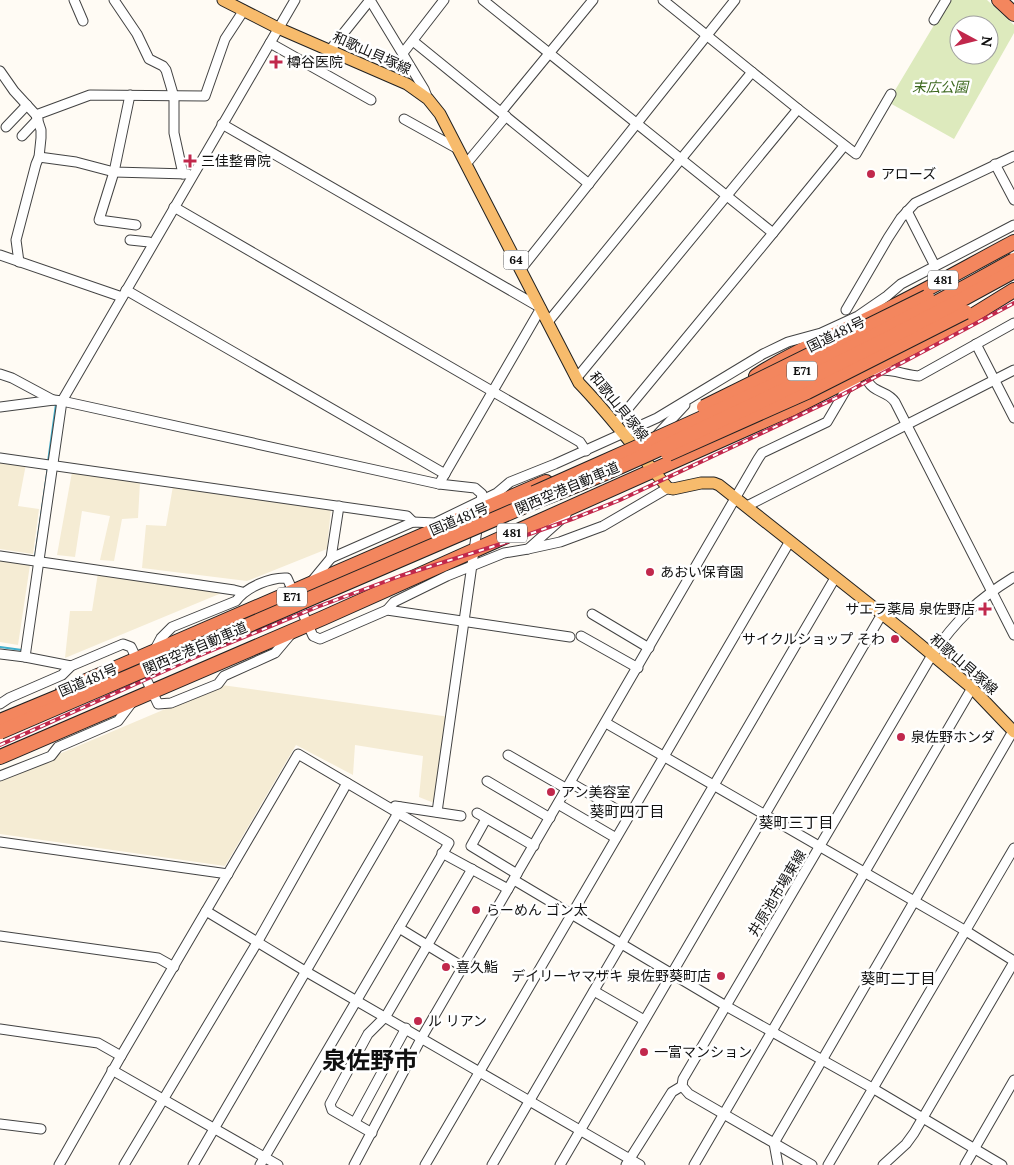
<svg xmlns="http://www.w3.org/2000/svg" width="1014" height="1165" font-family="Lora,'Noto Sans JP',serif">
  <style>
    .farmland { fill: #f5ecd4 }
    .green { fill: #ddeabd; fill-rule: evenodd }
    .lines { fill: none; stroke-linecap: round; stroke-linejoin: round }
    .stream { stroke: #40afcd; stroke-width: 2 }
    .minor-casing { stroke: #434343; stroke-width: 11 }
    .major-casing { stroke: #212121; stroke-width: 13 }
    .highway-casing { stroke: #212121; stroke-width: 16 }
    .minor { stroke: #fff; stroke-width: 9 }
    .major { stroke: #f7bb6c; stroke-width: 11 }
    .highway { stroke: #f3865e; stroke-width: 14 }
    .rail-casing { stroke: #c1284c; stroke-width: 4 }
    .rail { stroke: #fff; stroke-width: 2; stroke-dasharray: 5.5; stroke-linecap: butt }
    .highway-bridge-casing { stroke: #212121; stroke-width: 16; stroke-linecap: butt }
    .highway-bridge { stroke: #f3865e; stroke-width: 14 }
    .poi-dot { fill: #c1284c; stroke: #fff; stroke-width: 2 }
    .labels { text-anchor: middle; stroke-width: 5; stroke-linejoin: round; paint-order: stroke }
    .shield { fill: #fff; stroke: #585858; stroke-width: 1 }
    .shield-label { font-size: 12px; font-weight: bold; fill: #101010 }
    .street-label { font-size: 14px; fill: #101010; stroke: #fff }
    .poi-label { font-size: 14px; fill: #101010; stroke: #fff; text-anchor: start }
    .park-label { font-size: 14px; font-style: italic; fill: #3d6920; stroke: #fff }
    .neighbourhood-label { font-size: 15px; fill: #101010; stroke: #fff }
    .town-label { font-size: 24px; font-weight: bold; fill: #101010; stroke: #fff }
  </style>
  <rect width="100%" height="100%" fill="#fffbf4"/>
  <!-- farmland -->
  <g class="farmland">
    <polygon points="0,461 26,464 18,506 39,509 33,554 0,549"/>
    <polygon points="72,472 140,482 138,518 122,519 114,561 100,560 110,516 82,511 75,557 57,555"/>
    <polygon points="173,486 331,508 327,549 247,581 142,568 146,525 166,526"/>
    <polygon points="0,560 30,565 18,645 0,642"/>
    <polygon points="98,573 224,592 65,658 70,611 92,611"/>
    <polygon points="222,685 450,717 434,803 419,797 423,756 355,745 353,775 296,745 225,866 0,834 0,779"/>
  </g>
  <!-- green -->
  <path class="green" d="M949,0H987L1014,25V33L954,139L888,102ZM959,25H989V55H959Z"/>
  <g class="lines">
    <!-- stream -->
    <g class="stream">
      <polyline points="48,462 56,404"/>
      <polyline points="35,558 48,467"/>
      <polyline points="0,647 22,650"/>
    </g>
    <!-- minor casing -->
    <g class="minor-casing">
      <g id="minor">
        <polyline points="74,0 83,21"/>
        <polyline points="114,0 137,34 149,59 163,66 166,70 174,97 174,133 183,174"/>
        <polyline points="370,0 424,89 428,99"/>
        <polyline points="483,0 773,233 616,423"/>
        <polyline points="663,0 752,72"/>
        <polyline points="934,20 946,0"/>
        <polyline points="413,41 589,184"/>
        <polyline points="270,43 371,100"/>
        <polyline points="330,50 370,0"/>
        <polyline points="403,53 444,0"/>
        <polyline points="0,71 14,91 36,115 41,130 41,138 39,157 36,164 16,240 19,262"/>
        <polyline points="130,95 114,172 99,220 136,225"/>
        <polyline points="501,112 593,0"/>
        <polyline points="36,115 90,95 205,96 225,39 244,10"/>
        <polyline points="404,119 458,149"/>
        <polyline points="222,124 541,308 439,484"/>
        <polyline points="6,127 27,105"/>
        <polyline points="22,136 38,119"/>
        <polyline points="39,157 76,162 114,172 188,174"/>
        <polyline points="466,164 506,116"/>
        <polyline points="995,164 1014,200"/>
        <polyline points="174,207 580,442 586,451"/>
        <polyline points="907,211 935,266"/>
        <polyline points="773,233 844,146"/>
        <polyline points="130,240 149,242 152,245"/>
        <polyline points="0,255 122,297"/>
        <polyline points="521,269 735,0"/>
        <polyline points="126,290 445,474"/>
        <polyline points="846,310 888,238 901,218 915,203 1014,156"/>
        <polyline points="548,322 752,72 798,109"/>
        <polyline points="976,344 1014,418"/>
        <path d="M875,371C886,367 905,375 919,376L1014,323"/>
        <polyline points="0,374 12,378 53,400"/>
        <polyline points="576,376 580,374 798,109 856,154 891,94"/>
        <path d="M869,383C875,393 888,391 895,402L1014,635"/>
        <polyline points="0,407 54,400 62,401 439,484 475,488 482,494 437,812"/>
        <polyline points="658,434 685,405"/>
        <polyline points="0,458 407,516 413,522"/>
        <polyline points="747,506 1014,370"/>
        <polyline points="528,549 560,542 603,526 668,488"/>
        <polyline points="0,556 234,590 242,592"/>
        <polyline points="331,558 339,506"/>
        <polyline points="312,581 331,558 413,522 435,523 497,493 510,482 555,464 657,418 763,354 788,342 821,333 858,316 887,296 901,284 1014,225"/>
        <polyline points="387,610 394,602 447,576 504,553 528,549 566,515"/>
        <polyline points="592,614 649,648"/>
        <polyline points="581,636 638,668"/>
        <path d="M154,651L161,638L172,627L236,601C246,587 271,577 287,578L313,636L320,639L387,610L570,637"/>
        <polyline points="0,654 25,657 62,401 295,0"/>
        <polyline points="25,657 71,666"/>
        <polyline points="0,704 9,698 62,675 71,666 123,644 131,647 158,704 171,703 218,684 224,676 275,653 291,634"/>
        <polyline points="606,723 966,931 1014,961"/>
        <polyline points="508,755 567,789"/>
        <polyline points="0,776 51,756 58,747 118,721 133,701"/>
        <polyline points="487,781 550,818"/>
        <polyline points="571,783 628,816"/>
        <polyline points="558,804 616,838"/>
        <polyline points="395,806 461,816"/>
        <polyline points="477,813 534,846"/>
        <polyline points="486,819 471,846 517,874"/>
        <polyline points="0,842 228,874"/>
        <polyline points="442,853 508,889"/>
        <polyline points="514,880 726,1006 874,1089 1002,1165"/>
        <polyline points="206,911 305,971 640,1165"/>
        <polyline points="399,928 463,967"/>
        <polyline points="0,936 158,958 174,967"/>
        <polyline points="594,991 644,1020"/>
        <polyline points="0,1029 98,1043 121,1056"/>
        <polyline points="112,1070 278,1165"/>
        <polyline points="355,1122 406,1028"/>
        <polyline points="0,1124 41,1129"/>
        <polyline points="372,1133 332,1110 330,1104 368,1034 386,1016 472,869"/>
        <polyline points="59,1165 121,1056 298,754 449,843 260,1165"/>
        <polyline points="124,1165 258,941 347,783"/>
        <polyline points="193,1165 398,813 400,807"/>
        <polyline points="354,1165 422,1037 758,459 762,453 827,422 847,388 856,383"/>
        <polyline points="425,1165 790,541"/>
        <polyline points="492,1165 835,578"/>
        <polyline points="560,1165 882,614"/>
        <polyline points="626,1165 672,1092 682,1086"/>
        <polyline points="694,1165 972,688"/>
        <polyline points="778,1165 774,1143 1013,731"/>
        <path d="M812,1165L689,1094L682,1086L683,1079L932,655C956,620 978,599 1014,577"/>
        <polyline points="828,1165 1014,848"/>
        <polyline points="883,1165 906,1144 914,1133 1014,962"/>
        <polyline points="965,1165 1014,1080"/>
      </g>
    </g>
    <!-- major casing -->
    <g class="major-casing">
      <path id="major" d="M223,0L278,28L407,84L428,99L440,114L579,383C611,416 638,453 668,488L673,489L701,483H714L719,485L906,633L972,688L1014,732"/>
    </g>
    <!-- highway casing -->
    <g class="highway-casing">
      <g id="highway">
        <polyline points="999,0 1014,14"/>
        <path d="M756,376C793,352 833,336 872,317C920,294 967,267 1014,242"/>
        <polyline points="63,691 546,482"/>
        <polyline points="0,757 323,618 793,408 935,336 967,319 1014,290"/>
      </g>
    </g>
    <!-- minor -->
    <use href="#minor" class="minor"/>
    <!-- major -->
    <use href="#major" class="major"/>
    <!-- highway -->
    <use href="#highway" class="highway"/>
    <!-- rail casing -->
    <g class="rail-casing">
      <polyline id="rail" points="0,745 191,659 317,607 400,576 504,543 575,518 620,500 836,398 1014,303"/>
    </g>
    <!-- rail -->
    <use href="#rail" class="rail"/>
    <!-- highway-bridge casing -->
    <g class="highway-bridge-casing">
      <g id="highway-bridge">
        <polyline points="704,407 927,297"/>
        <polyline points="668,454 807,392 965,312"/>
        <path d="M534,493C648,442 763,393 874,336C921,311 968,286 1014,260"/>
        <polyline points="0,721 75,690"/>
        <path d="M0,732L539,500C602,476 663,448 723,419C822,373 919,324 1014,271"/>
      </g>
    </g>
    <!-- highway-bridge -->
    <use href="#highway-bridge" class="highway-bridge"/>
  </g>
  <!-- markers -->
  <g class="poi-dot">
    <path d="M273.5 54.5h5v5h5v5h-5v5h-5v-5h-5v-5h5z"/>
    <path d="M187.5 153.5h5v5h5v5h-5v5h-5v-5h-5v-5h5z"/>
    <circle cx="871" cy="174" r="5"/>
    <circle cx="650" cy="572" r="5"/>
    <path d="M982.5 601.5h5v5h5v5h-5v5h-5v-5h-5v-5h5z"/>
    <circle cx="895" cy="639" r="5"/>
    <circle cx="901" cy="737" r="5"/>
    <circle cx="551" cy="792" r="5"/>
    <circle cx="476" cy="910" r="5"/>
    <circle cx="446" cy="967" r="5"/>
    <circle cx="721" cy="976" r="5"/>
    <circle cx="418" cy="1021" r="5"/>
    <circle cx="644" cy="1052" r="5"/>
  </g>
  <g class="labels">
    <!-- shield labels -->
    <g class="shield">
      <rect x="503.5" y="250.5" width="25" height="19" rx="4"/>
      <rect x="928" y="270.5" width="30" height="19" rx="4"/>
      <rect x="787" y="361.5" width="30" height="19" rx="4"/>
      <rect x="497" y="523.5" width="30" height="19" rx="4"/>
      <rect x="277" y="587.5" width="30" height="19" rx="4"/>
    </g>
    <g class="shield-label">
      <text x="516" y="264">64</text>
      <text x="943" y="284">481</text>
      <text x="802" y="375">E71</text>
      <text x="512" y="537">481</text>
      <text x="292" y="601">E71</text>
    </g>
    <!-- street labels -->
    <g class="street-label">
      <text transform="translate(372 53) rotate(24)" y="5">和歌山貝塚線</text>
      <text transform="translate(836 334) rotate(-26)" y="5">国道481号</text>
      <text transform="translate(619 406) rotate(51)" y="5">和歌山貝塚線</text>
      <text transform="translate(567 488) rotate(-23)" y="5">関西空港自動車道</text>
      <text transform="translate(459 519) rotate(-23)" y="5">国道481号</text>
      <text transform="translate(195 648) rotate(-23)" y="5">関西空港自動車道</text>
      <text transform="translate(964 664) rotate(41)" y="5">和歌山貝塚線</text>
      <text transform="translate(88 680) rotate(-23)" y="5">国道481号</text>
      <text transform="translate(777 893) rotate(-59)" y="5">井原池市場東線</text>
    </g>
    <!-- poi labels -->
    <g class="poi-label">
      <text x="287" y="67">樽谷医院</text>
      <text x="201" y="166">三佳整骨院</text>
      <text x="881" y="179">アローズ</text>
      <text x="660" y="577">あおい保育園</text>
      <text x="975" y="614" text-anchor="end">サエラ薬局 泉佐野店</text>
      <text x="885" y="644" text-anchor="end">サイクルショップ そわ</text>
      <text x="911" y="742">泉佐野ホンダ</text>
      <text x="561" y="797">アン美容室</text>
      <text x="486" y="915">らーめん ゴン太</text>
      <text x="456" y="972">喜久鮨</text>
      <text x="711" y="981" text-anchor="end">デイリーヤマザキ 泉佐野葵町店</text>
      <text x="428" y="1026">ル リアン</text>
      <text x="654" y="1057">一富マンション</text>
    </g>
    <!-- park labels -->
    <g class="park-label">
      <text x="940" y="92">末広公園</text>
    </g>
    <!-- neighbourhood labels -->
    <g class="neighbourhood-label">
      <text x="627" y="817">葵町四丁目</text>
      <text x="796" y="828">葵町三丁目</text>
      <text x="898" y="984">葵町二丁目</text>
    </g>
    <!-- town labels -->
    <g class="town-label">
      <text x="370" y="1069">泉佐野市</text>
    </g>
  </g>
  <!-- north arrow -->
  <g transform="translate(974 40) rotate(97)"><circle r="24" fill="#ffffff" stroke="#9f9f9f"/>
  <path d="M0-4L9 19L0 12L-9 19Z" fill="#c1284c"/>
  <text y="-8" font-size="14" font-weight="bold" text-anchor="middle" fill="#101010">N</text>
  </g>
</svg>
